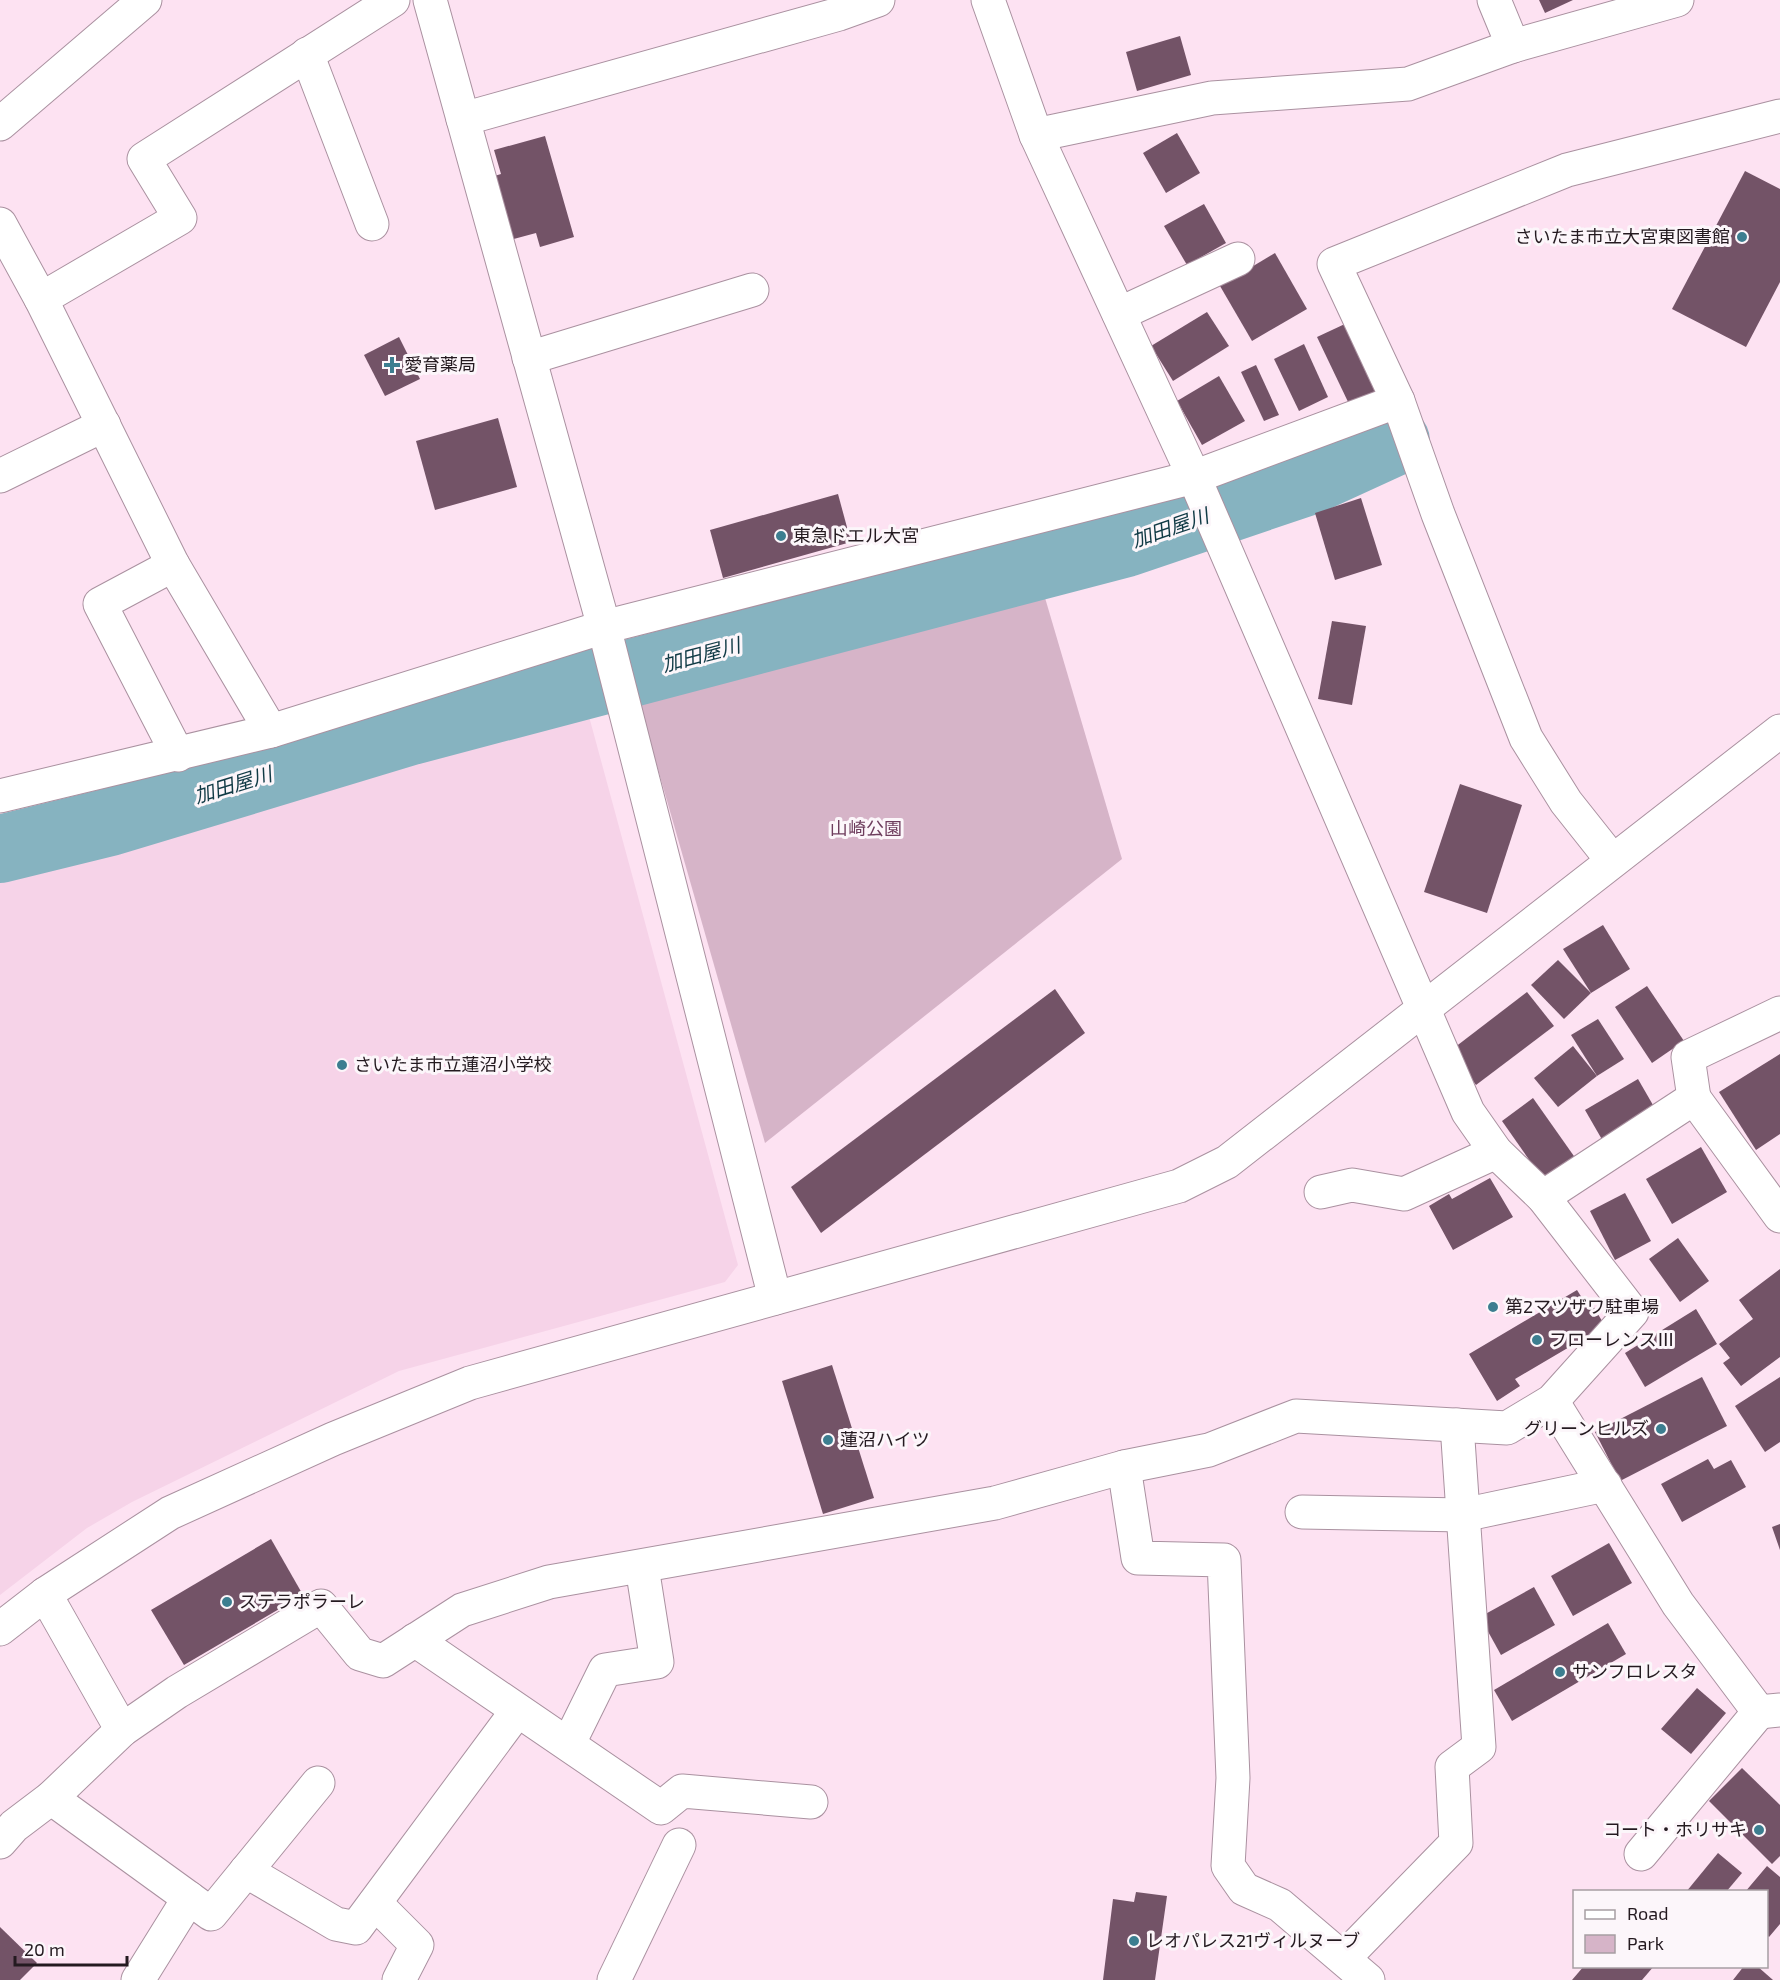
<svg xmlns="http://www.w3.org/2000/svg" width="1780" height="1980" font-family="'Exo 2','Noto Sans JP',sans-serif">
  <style>
    .built { fill: #f6d3e8 }
    .green { fill: #d6b4c8 }
    .lines { fill: none; stroke-linecap: round; stroke-linejoin: round }
    .river { stroke: #86b3c0; stroke-width: 68 }
    .building { fill: #735367 }
    .minor-casing { stroke: #aa91a0; stroke-width: 35 }
    .minor { stroke: #fff; stroke-width: 33 }
    .poi-dot { fill: #3c7e90; stroke: #fcf6fa; stroke-width: 2 }
    .labels { text-anchor: middle; stroke-width: 6; stroke-linejoin: round; paint-order: stroke }
    .poi-label { font-size: 18px; fill: #241a20; stroke: #fcf6fa; text-anchor: start }
    .park-label { font-size: 18px; fill: #6e3d5d; stroke: #fcf6fa }
    .water-label { font-size: 20px; font-style: italic; fill: #103a45; stroke: #fcf6fa }
  </style>
  <rect width="100%" height="100%" fill="#fde2f2"/>
  <!-- built -->
  <polygon class="built" points="587,709 738,1265 725,1282 399,1371 132,1502 87,1528 0,1595 0,865"/>
  <!-- green -->
  <polygon class="green" points="1043,591 1122,859 765,1143 639,703"/>
  <g class="lines">
    <!-- river -->
    <polyline class="river" points="0,849 110,822 411,731 1126,543 1309,481 1396,441"/>
  </g>
  <!-- building -->
  <g class="building">
    <polygon points="1539,0 1573,0 1545,13"/>
    <polygon points="1180,36 1191,75 1137,91 1126,52"/>
    <polygon points="1177,133 1200,173 1166,193 1143,153"/>
    <polygon points="545,136 574,237 540,247 536,233 510,240 491,177 501,174 494,150"/>
    <polygon points="1745,171 1780,189 1780,282 1746,347 1672,309"/>
    <polygon points="1204,204 1226,243 1187,265 1164,226"/>
    <polygon points="1275,253 1307,309 1252,341 1220,286"/>
    <polygon points="1207,312 1229,346 1173,381 1151,346"/>
    <polygon points="1347,323 1380,393 1350,406 1317,337"/>
    <polygon points="399,337 420,379 385,396 364,355"/>
    <polygon points="1304,344 1328,397 1299,411 1274,359"/>
    <polygon points="1256,365 1279,415 1264,421 1241,372"/>
    <polygon points="1219,376 1245,421 1202,445 1177,401"/>
    <polygon points="498,418 517,487 435,510 416,441"/>
    <polygon points="838,494 851,542 723,578 710,530"/>
    <polygon points="1361,498 1382,565 1335,580 1315,513"/>
    <polygon points="1332,621 1366,626 1352,705 1318,699"/>
    <polygon points="1460,784 1522,805 1487,913 1424,892"/>
    <polygon points="1603,925 1630,969 1591,993 1563,949"/>
    <polygon points="1558,960 1591,993 1564,1019 1531,985"/>
    <polygon points="1647,986 1684,1041 1652,1063 1615,1007"/>
    <polygon points="1055,989 1085,1033 821,1233 791,1187"/>
    <polygon points="1527,992 1554,1026 1476,1085 1450,1051"/>
    <polygon points="1598,1019 1624,1059 1597,1076 1571,1035"/>
    <polygon points="1573,1046 1597,1076 1558,1107 1534,1078"/>
    <polygon points="1780,1054 1780,1134 1756,1150 1719,1092"/>
    <polygon points="1638,1079 1657,1112 1604,1143 1585,1110"/>
    <polygon points="1533,1098 1576,1159 1544,1181 1502,1121"/>
    <polygon points="1701,1147 1727,1192 1672,1224 1646,1179"/>
    <polygon points="1490,1178 1513,1217 1453,1250 1429,1206 1449,1194 1452,1199"/>
    <polygon points="1625,1193 1651,1241 1615,1260 1590,1211"/>
    <polygon points="1678,1238 1709,1281 1680,1302 1649,1259"/>
    <polygon points="1780,1269 1780,1357 1741,1386 1723,1363 1730,1358 1719,1344 1753,1319 1739,1300"/>
    <polygon points="1577,1290 1587,1306 1592,1304 1605,1326 1515,1379 1520,1386 1497,1401 1469,1354"/>
    <polygon points="1696,1309 1717,1344 1645,1387 1625,1353"/>
    <polygon points="832,1365 874,1498 823,1514 782,1381"/>
    <polygon points="1702,1377 1727,1426 1620,1481 1595,1432"/>
    <polygon points="1780,1377 1780,1442 1765,1452 1735,1406"/>
    <polygon points="1708,1459 1714,1469 1731,1460 1746,1487 1682,1522 1661,1484"/>
    <polygon points="1780,1524 1780,1550 1772,1527"/>
    <polygon points="271,1539 303,1595 184,1665 151,1610"/>
    <polygon points="1609,1543 1632,1583 1573,1616 1551,1576"/>
    <polygon points="1534,1587 1555,1625 1501,1655 1480,1617"/>
    <polygon points="1608,1623 1626,1654 1512,1721 1494,1690"/>
    <polygon points="1697,1688 1726,1713 1691,1754 1661,1729"/>
    <polygon points="1742,1768 1780,1805 1780,1856 1772,1864 1709,1801"/>
    <polygon points="1718,1853 1742,1873 1726,1892 1686,1892"/>
    <polygon points="1767,1866 1780,1877 1780,1924 1769,1937 1766,1934 1766,1892 1745,1892"/>
    <polygon points="1136,1892 1167,1896 1155,1980 1103,1980 1113,1899 1134,1902"/>
    <polygon points="0,1927 37,1963 20,1980 0,1980"/>
    <polygon points="1584,1966 1654,1966 1642,1980 1572,1980"/>
    <polygon points="1744,1966 1757,1966 1773,1980 1733,1980"/>
  </g>
  <g class="lines">
    <!-- minor casing -->
    <g class="minor-casing">
      <g id="minor">
        <polyline points="430,0 604,627 775,1298"/>
        <polyline points="1494,0 1513,46"/>
        <polyline points="307,54 372,224"/>
        <polyline points="463,119 839,14 878,0"/>
        <polyline points="0,124 145,0"/>
        <polyline points="1036,135 1212,98 1408,84 1513,46 1677,0"/>
        <polyline points="0,224 41,299 173,565 271,731"/>
        <polyline points="41,299 180,218 144,159 393,0"/>
        <polyline points="1119,314 1238,259"/>
        <polyline points="529,358 752,290"/>
        <polyline points="0,476 104,425"/>
        <polyline points="173,565 100,604 178,755"/>
        <polyline points="0,796 271,731 604,627 1194,477 1398,401"/>
        <polyline points="1612,860 1566,802 1526,738 1438,514 1398,401 1334,264 1567,170 1780,116"/>
        <polyline points="1694,1098 1780,1216"/>
        <polyline points="1321,1192 1352,1185 1404,1194 1496,1152"/>
        <polyline points="1543,1197 1694,1098 1688,1057 1780,1013"/>
        <polyline points="1552,1401 1678,1604 1759,1712 1780,1710"/>
        <polyline points="1124,1467 1138,1558 1224,1560 1233,1778 1228,1866 1244,1889 1280,1905 1368,1980"/>
        <polyline points="1302,1512 1463,1515 1605,1485"/>
        <polyline points="45,1594 122,1730"/>
        <polyline points="0,1629 45,1594 170,1513 333,1439 470,1383 1179,1186 1227,1162 1780,731"/>
        <polyline points="415,1640 661,1808 682,1791 811,1802"/>
        <polyline points="569,1743 605,1670 657,1662 642,1567"/>
        <polyline points="51,1798 211,1914 318,1783"/>
        <polyline points="0,1842 14,1826 51,1798 122,1730 177,1692 321,1606 360,1654 383,1661 462,1610 549,1582 995,1503 1124,1467 1209,1450 1296,1416 1507,1428 1552,1401 1632,1312 1543,1197 1496,1152 1468,1112 1194,477 1036,135 988,0"/>
        <polyline points="1641,1854 1759,1712"/>
        <polyline points="246,1871 336,1924 356,1928 517,1711"/>
        <polyline points="375,1903 417,1945 399,1980"/>
        <polyline points="1344,1958 1456,1843 1452,1767 1479,1747 1457,1425"/>
        <polyline points="138,1980 189,1898"/>
        <polyline points="614,1980 679,1845"/>
      </g>
    </g>
    <!-- minor -->
    <use href="#minor" class="minor"/>
  </g>
  <!-- markers -->
  <g class="poi-dot">
    <circle cx="1742" cy="237" r="6"/>
    <path d="M389 356h6v6h6v6h-6v6h-6v-6h-6v-6h6z"/>
    <circle cx="781" cy="536" r="6"/>
    <circle cx="342" cy="1065" r="6"/>
    <circle cx="1493" cy="1307" r="6"/>
    <circle cx="1537" cy="1340" r="6"/>
    <circle cx="1661" cy="1429" r="6"/>
    <circle cx="828" cy="1440" r="6"/>
    <circle cx="227" cy="1602" r="6"/>
    <circle cx="1560" cy="1672" r="6"/>
    <circle cx="1759" cy="1830" r="6"/>
    <circle cx="1134" cy="1941" r="6"/>
  </g>
  <g class="labels">
    <!-- poi labels -->
    <g class="poi-label">
      <text x="1730" y="243" text-anchor="end">さいたま市立大宮東図書館</text>
      <text x="404" y="371">愛育薬局</text>
      <text x="793" y="542">東急ドエル大宮</text>
      <text x="354" y="1071">さいたま市立蓮沼小学校</text>
      <text x="1505" y="1313">第2マツザワ駐車場</text>
      <text x="1549" y="1346">フローレンスⅢ</text>
      <text x="1649" y="1435" text-anchor="end">グリーンヒルズ</text>
      <text x="840" y="1446">蓮沼ハイツ</text>
      <text x="239" y="1608">ステラポラーレ</text>
      <text x="1572" y="1678">サンフロレスタ</text>
      <text x="1747" y="1836" text-anchor="end">コート・ホリサキ</text>
      <text x="1146" y="1947">レオパレス21ヴィルヌーブ</text>
    </g>
    <!-- park labels -->
    <g class="park-label">
      <text x="866" y="835">山崎公園</text>
    </g>
    <!-- water labels -->
    <g class="water-label">
      <text transform="translate(1170 528) rotate(-19)" y="7">加田屋川</text>
      <text transform="translate(701 655) rotate(-15)" y="7">加田屋川</text>
      <text transform="translate(233 785) rotate(-17)" y="7">加田屋川</text>
    </g>
  </g>
  <!-- legend -->
  <rect x="1573" y="1890" width="195" height="78" fill="#fcf6fa" stroke="#a69ea3" stroke-width="1.5"/>
  <rect x="1585" y="1910" width="30" height="9" fill="#ffffff" stroke="#a69ea3" stroke-width="1.5"/>
  <text x="1627" y="1920" font-size="18" fill="#241a20">Road</text>
  <rect x="1585" y="1935" width="30" height="18" fill="#d6b4c8" stroke="#a69ea3" stroke-width="1.5"/>
  <text x="1627" y="1950" font-size="18" fill="#241a20">Park</text>
  <!-- scale -->
  <path d="M15 1956v9h112v-9" fill="none" stroke="#241a20" stroke-width="3"/>
  <text x="24" y="1956" font-size="18" fill="#241a20" stroke="#fcf6fa" stroke-width="4.5" paint-order="stroke">20 m</text>
</svg>
